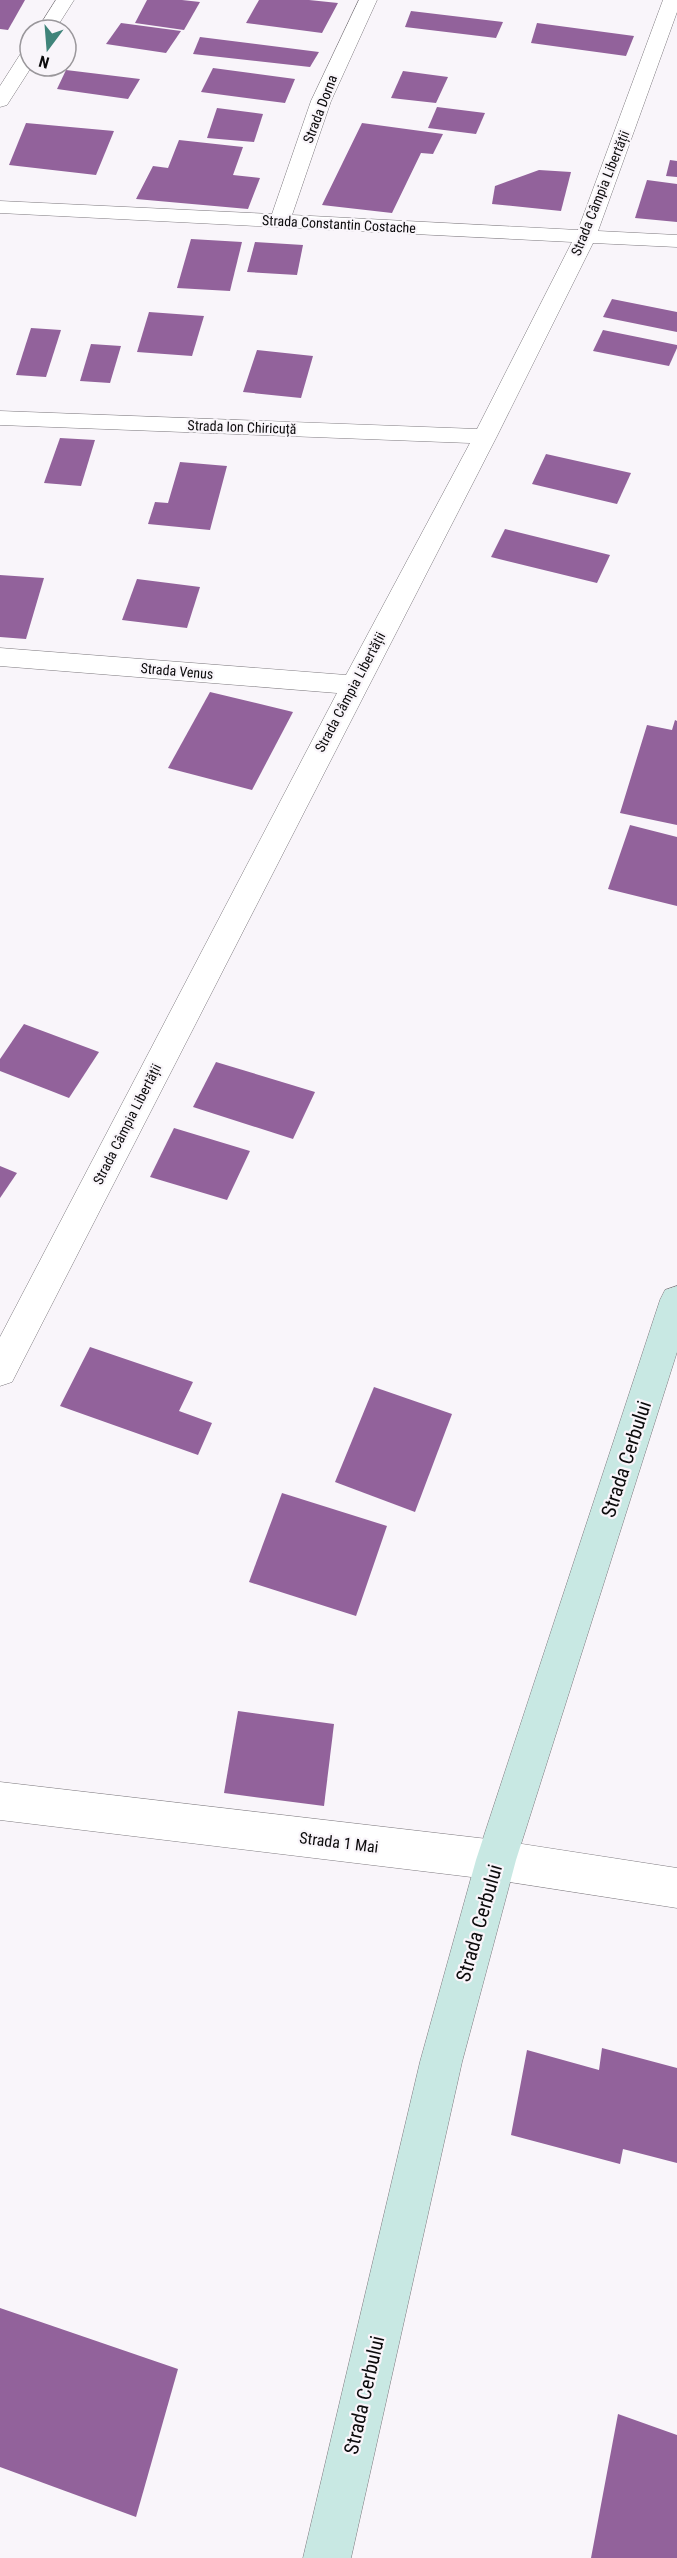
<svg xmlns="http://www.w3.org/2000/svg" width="677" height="2558" font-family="'Roboto Condensed',sans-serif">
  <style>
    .building { fill: #92629b }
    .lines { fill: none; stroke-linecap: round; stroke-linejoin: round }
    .street-casing { stroke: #7d797e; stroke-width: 1 }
    .secondary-casing { stroke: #7d797e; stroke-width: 1 }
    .street { fill: #fff; fill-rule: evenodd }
    .secondary { fill: #c8e8e3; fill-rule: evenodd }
    .labels { text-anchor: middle; stroke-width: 4.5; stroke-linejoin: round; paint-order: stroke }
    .far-street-label { font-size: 14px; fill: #0c0b0c; stroke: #f9f5fa }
    .street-label { font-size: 16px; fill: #0c0b0c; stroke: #f9f5fa }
    .near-street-label { font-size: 20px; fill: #0c0b0c; stroke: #f9f5fa }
  </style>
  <rect width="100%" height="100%" fill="#f9f5fa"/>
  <!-- building -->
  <g class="building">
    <polygon points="0,0 25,0 8,30 0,29"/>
    <polygon points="147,0 182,0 200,2 184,30 135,23"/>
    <polygon points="259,0 309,0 338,3 322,33 246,23"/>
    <polygon points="411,11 503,22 496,38 405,27"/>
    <polygon points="121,23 181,31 166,53 106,44"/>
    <polygon points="537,23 634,36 626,56 531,43"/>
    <polygon points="200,37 319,52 310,67 193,54"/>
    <polygon points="213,68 295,79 285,103 201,92"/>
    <polygon points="66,70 140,79 128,99 57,89"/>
    <polygon points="403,71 448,77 436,103 391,98"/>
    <polygon points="437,107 485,113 476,134 428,128"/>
    <polygon points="217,108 263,114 254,142 207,138"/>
    <polygon points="26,123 114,131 96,175 9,165"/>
    <polygon points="362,123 443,134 433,154 421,153 392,213 322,205"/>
    <polygon points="179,140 243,147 233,175 260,178 248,209 136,199 153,166 168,168"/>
    <polygon points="670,160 677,161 677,177 666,176"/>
    <polygon points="539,170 571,172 561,211 492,204 495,186"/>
    <polygon points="647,180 677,184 677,222 635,218"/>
    <polygon points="191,239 242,242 230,291 177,288"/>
    <polygon points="255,242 303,245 297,275 247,272"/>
    <polygon points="612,299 677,312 677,332 603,317"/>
    <polygon points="149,312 204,316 192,356 137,352"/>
    <polygon points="31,328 61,330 46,377 16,375"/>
    <polygon points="603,330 677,345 677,348 669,366 593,351"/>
    <polygon points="91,344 121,346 110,383 80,381"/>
    <polygon points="257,350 313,356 301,398 243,392"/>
    <polygon points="60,438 95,440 81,486 44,483"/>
    <polygon points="546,454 631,473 617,504 532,484"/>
    <polygon points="180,462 227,466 210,530 148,524 155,502 168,503"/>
    <polygon points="505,529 610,555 597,583 491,557"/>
    <polygon points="0,575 44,578 26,639 0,637"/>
    <polygon points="137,579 200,587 187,628 122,620"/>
    <polygon points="210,692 293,712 252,790 168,768"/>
    <polygon points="675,720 677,721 677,825 620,813 647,725 672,730"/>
    <polygon points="630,825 677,837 677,906 608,889"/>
    <polygon points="24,1024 99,1052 69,1098 0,1071 0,1059"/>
    <polygon points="216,1062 315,1092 293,1139 193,1107"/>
    <polygon points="174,1128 250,1151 227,1200 150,1177"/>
    <polygon points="0,1166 17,1173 0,1198"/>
    <polygon points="90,1347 193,1382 179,1411 212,1423 198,1455 60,1406"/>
    <polygon points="374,1387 452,1414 415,1512 335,1482"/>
    <polygon points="282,1493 387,1526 356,1616 249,1582"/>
    <polygon points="238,1711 334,1724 324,1806 224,1793"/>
    <polygon points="602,2048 677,2068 677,2163 623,2149 620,2164 511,2135 527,2050 599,2070"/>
    <polygon points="0,2308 178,2369 136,2517 0,2467"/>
    <polygon points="618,2414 677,2435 677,2558 591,2558"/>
  </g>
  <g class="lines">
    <!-- street casing -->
    <g class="street-casing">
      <g id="street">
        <polygon points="56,0 74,0 55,30 37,30"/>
        <polygon points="359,0 377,0 331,101 292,215 578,230 663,0 677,0 677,12 598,231 677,235 677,247 593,243 497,436 12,1382 0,1386 0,1337 337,693 0,666 0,648 346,675 470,443 0,425 0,411 477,429 572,242 0,213 0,201 272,214 311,101"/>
        <polygon points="30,48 30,66 32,66 7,105 0,107 0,86 23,50"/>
        <polygon points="0,1782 496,1840 677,1868 677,1908 496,1880 0,1820"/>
      </g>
    </g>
    <!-- secondary casing -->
    <g class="secondary-casing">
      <polygon id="secondary" points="677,1286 677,1352 516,1860 462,2062 351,2558 303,2558 420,2062 476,1860 660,1300 665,1290"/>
    </g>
    <!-- street -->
    <use href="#street" class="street"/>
    <!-- secondary -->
    <use href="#secondary" class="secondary"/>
  </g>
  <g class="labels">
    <!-- far-street labels -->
    <g class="far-street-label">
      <text transform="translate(320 109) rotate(-69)" y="5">Strada Dorna</text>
      <text transform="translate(600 193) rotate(-68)" y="5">Strada Câmpia Libertății</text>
      <text transform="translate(339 224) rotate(3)" y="5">Strada Constantin Costache</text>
      <text transform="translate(242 427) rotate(2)" y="5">Strada Ion Chiricuță</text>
      <text transform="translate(177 671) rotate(5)" y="5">Strada Venus</text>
      <text transform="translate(350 692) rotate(-62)" y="5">Strada Câmpia Libertății</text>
      <text transform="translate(127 1124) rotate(-63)" y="5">Strada Câmpia Libertății</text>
    </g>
    <!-- street labels -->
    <g class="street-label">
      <text transform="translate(339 1842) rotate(7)" y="6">Strada 1 Mai</text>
    </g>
    <!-- near-street labels -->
    <g class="near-street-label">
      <text transform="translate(626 1459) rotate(-72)" y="7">Strada Cerbului</text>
      <text transform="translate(479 1923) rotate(-74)" y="7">Strada Cerbului</text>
      <text transform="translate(364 2395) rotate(-77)" y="7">Strada Cerbului</text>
    </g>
  </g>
  <!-- north arrow -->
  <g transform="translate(48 48) rotate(196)"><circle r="28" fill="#f9f5fa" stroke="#9a979b" stroke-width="1.5"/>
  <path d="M0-4.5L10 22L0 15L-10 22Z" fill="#40847a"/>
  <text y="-9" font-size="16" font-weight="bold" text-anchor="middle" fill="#0c0b0c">N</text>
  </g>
</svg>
